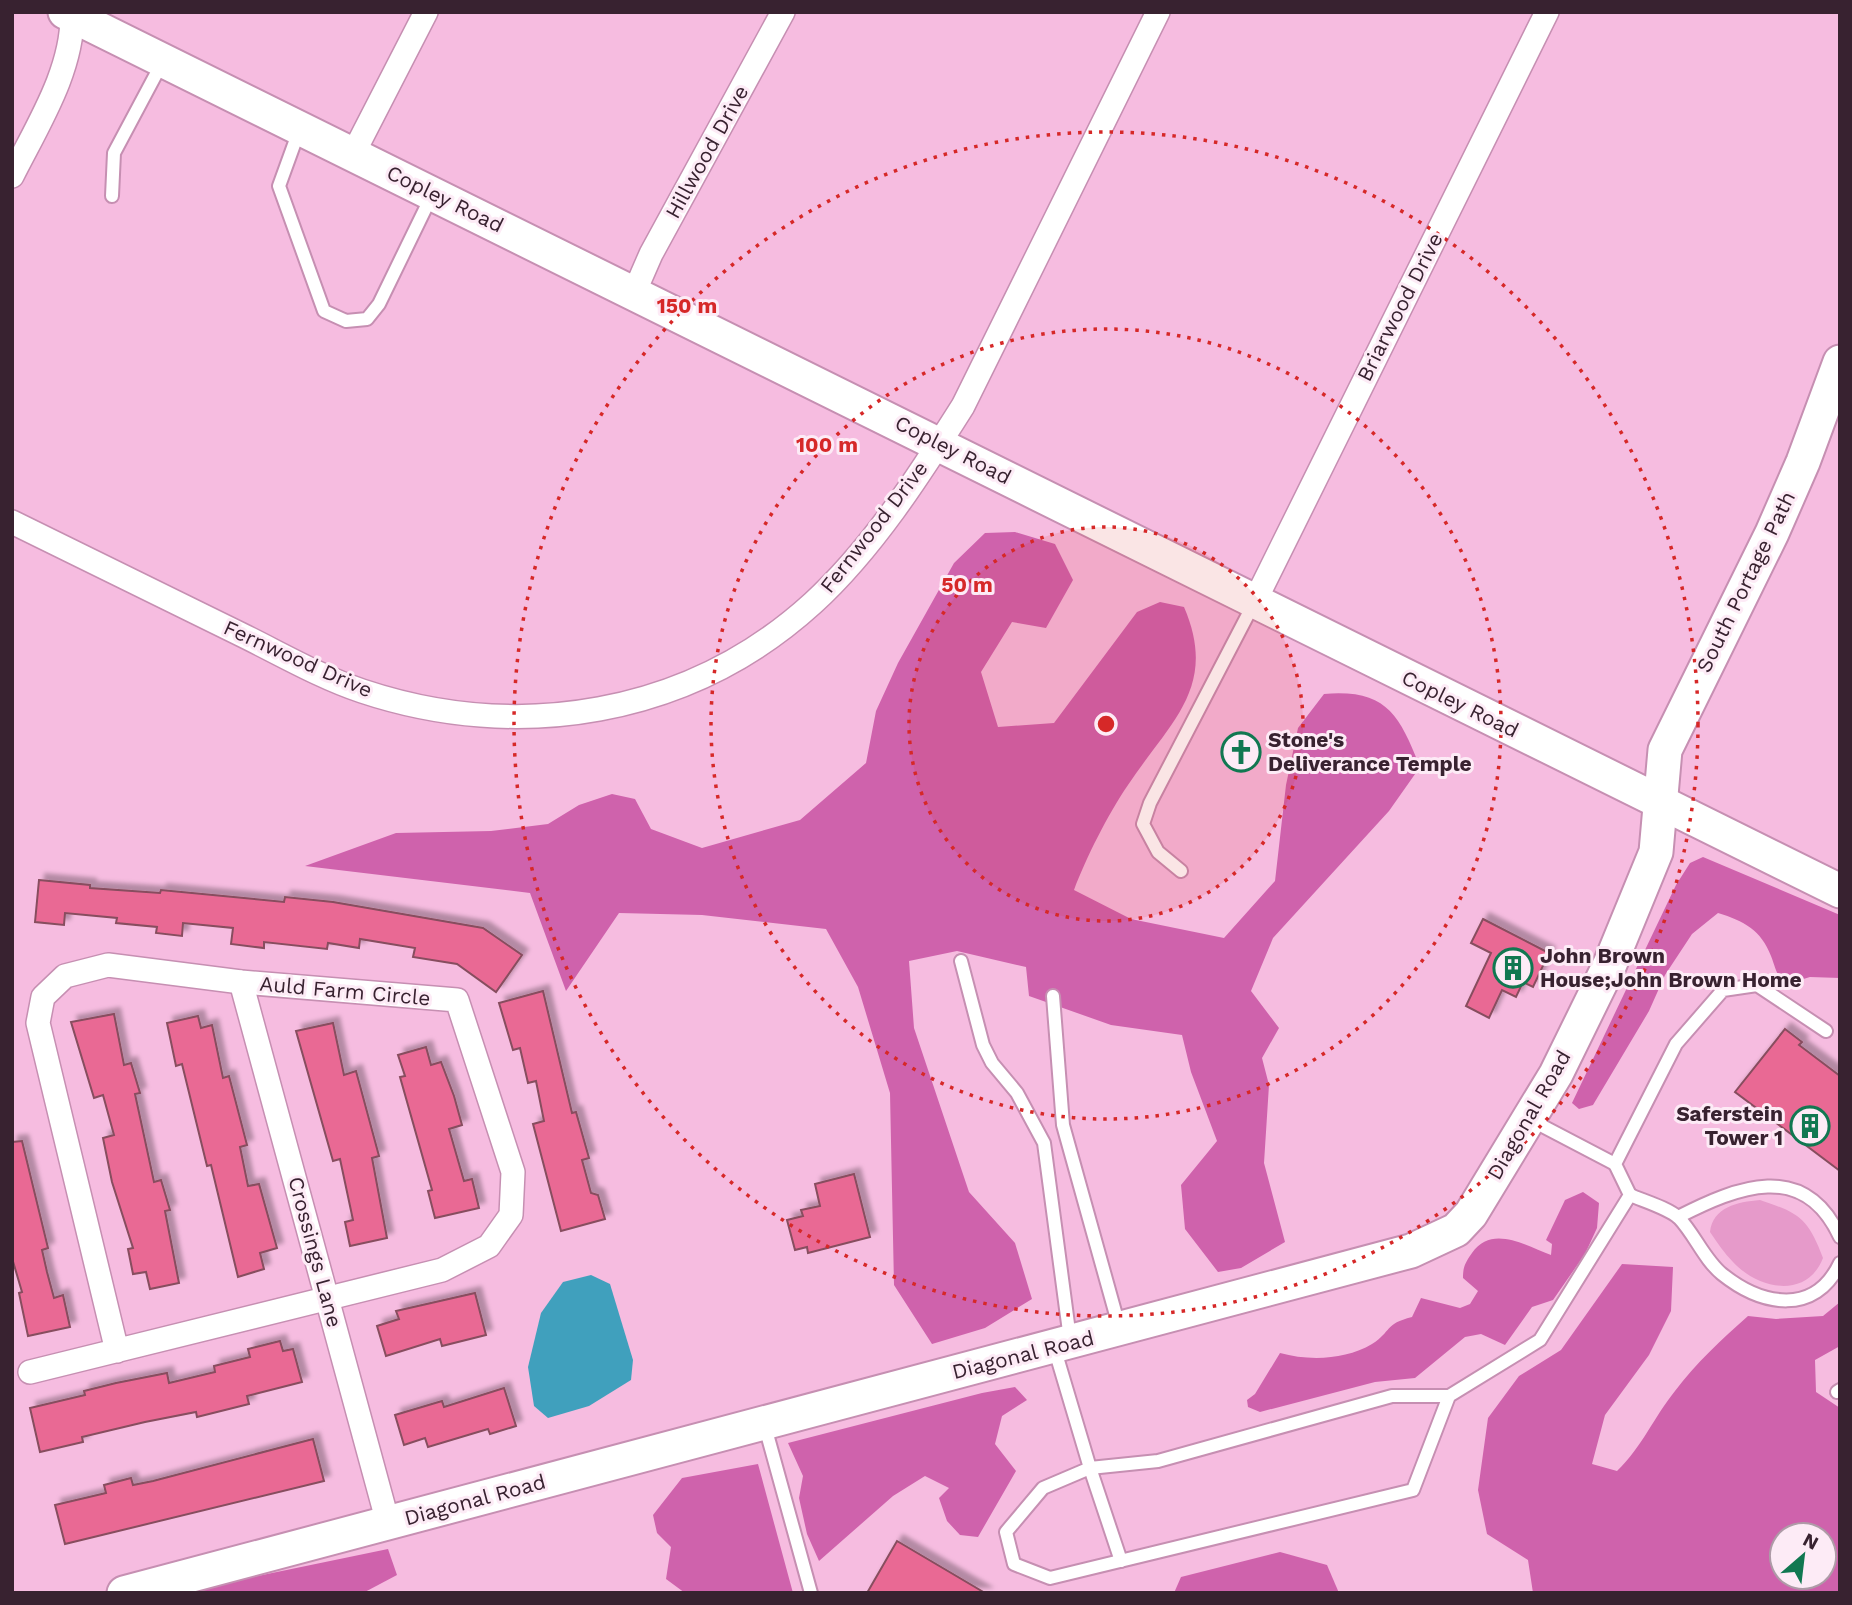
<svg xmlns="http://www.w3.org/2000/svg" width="1852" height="1605" font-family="'Work Sans',sans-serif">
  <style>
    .green { fill: #e69aca }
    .forest { fill: #cf62ac; fill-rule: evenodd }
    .water { fill: #40a0bd }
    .building { fill: #e96994; stroke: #874d5e; stroke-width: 2; filter: url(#shadow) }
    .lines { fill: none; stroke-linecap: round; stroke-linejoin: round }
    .lane-casing { stroke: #c68fb2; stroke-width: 16 }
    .street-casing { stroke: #c68fb2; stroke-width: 26 }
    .secondary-casing { stroke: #c68fb2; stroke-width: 37 }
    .lane { stroke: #fff; stroke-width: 12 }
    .street { stroke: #fff; stroke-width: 23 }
    .secondary { stroke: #fff; stroke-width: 33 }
    .ring { fill: none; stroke: #d62828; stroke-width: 3.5; stroke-dasharray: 3.5 7 }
    .labels { text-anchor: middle; stroke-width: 6; stroke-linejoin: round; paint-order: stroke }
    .street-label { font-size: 21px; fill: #382230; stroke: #fdebf6 }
    .poi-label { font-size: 21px; font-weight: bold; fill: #382230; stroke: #fdebf6; text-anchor: start }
    .centre { fill: #d62828; stroke: #fdebf6; stroke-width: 3.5 }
    .ring-label { font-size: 21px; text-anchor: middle; font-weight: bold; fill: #d62828; stroke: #fdebf6; stroke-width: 6; stroke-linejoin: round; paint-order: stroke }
  </style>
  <defs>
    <filter id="shadow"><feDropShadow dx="6" dy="-6" stdDeviation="2" flood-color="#0004"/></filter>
  </defs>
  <rect width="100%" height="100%" fill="#f6bce0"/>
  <!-- green -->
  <path class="green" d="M1760,1200C1799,1213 1808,1218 1823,1258C1807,1299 1759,1290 1733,1262C1724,1253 1717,1242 1710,1232C1713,1207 1737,1202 1760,1200Z"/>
  <!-- forest -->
  <g class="forest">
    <path d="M1015,532L1055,544L1073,580L1046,628L1012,622L981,672L998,727L1054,723L1137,612L1160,602L1184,607C1219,688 1169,723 1128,785C1108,814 1086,858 1074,890L1131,919L1224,938L1275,881L1286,785L1298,728L1324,694C1386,689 1399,714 1420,767L1389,811L1273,938L1251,991L1279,1028L1262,1058L1269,1085L1264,1163L1285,1242L1241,1268L1218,1272L1185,1229L1181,1185L1217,1141L1191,1072L1182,1035L1111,1025L1029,996L1026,967L957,951L909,961L914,1028L969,1192L1015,1243L1032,1299L985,1328L932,1344L894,1285L890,1093L858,987L826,929L702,915L619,913L566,991L530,893L305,866L396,833L491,831L548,824L579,805L612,794L635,799L651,829L702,848L800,820L866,763L876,711L898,663L954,563L985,533Z"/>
    <path d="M1703,857L1840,915V978L1810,977L1787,984C1776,976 1776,969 1771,956C1761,930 1744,921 1718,913L1692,934L1665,975L1649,1011L1593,1105L1579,1109L1572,1103L1676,885L1690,863Z"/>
    <path d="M1583,1192L1599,1203L1597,1228L1585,1254L1553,1300L1532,1307L1505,1345L1481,1334L1465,1337L1415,1378L1375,1382L1260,1412L1248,1407L1247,1400L1255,1394L1280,1353C1309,1361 1345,1360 1372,1344C1392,1331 1384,1324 1412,1317L1421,1298L1460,1308L1470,1304L1478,1291L1463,1278C1463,1267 1465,1263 1472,1253C1492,1224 1526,1246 1551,1255L1552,1244L1546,1240L1565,1200Z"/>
    <path d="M1622,1264L1673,1267L1671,1311L1649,1355L1605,1415L1592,1464L1617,1471C1642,1447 1654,1417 1675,1391C1696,1363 1722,1339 1748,1316L1776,1319L1823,1316L1840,1302V1346L1815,1360L1816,1392L1840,1408V1593H1533L1528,1560L1487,1534L1478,1490L1488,1418L1519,1376L1561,1350ZM1824,1535V1577H1782V1535Z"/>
    <polygon points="1015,1387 1027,1400 1002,1416 995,1444 1016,1471 978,1537 960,1535 947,1521 939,1498 949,1488 925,1476 893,1496 819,1561 807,1534 799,1498 803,1476 788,1443 982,1393"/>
    <polygon points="758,1464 793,1593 685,1593 666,1579 671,1547 657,1533 653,1515 682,1478"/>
    <polygon points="388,1549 397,1575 363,1593 175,1593"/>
    <polygon points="1280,1552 1327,1565 1339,1593 1174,1593 1181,1577"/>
  </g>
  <!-- water -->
  <polygon class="water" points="591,1275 610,1284 633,1360 631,1380 589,1406 548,1418 534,1406 528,1367 541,1313 563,1282"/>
  <!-- building -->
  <g class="building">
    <polygon points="39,880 90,885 90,888 160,893 161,890 284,902 285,897 333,902 483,928 522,955 496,992 457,964 413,957 415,948 360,939 359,948 328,943 327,949 264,942 264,948 231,944 233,928 183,923 182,936 156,933 157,927 116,923 117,918 65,913 64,925 35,922"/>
    <polygon points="1483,919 1549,953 1533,987 1523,982 1516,997 1502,990 1489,1018 1466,1006 1491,953 1471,943"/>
    <polygon points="543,991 572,1113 576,1112 589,1158 582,1160 591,1193 598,1195 605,1219 561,1231 533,1124 544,1121 536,1081 528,1083 520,1048 513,1050 499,1003"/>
    <polygon points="114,1014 124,1065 131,1063 140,1093 135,1094 154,1182 161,1180 170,1210 165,1211 179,1283 150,1289 146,1272 133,1274 128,1249 133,1248 112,1182 103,1138 114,1135 103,1095 94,1098 71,1022"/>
    <polygon points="198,1016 201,1028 212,1025 223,1078 229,1076 247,1145 240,1147 248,1186 259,1184 277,1248 260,1253 264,1269 238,1277 211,1165 207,1166 182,1064 176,1066 167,1023"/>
    <polygon points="333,1023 344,1075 356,1071 379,1156 372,1158 387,1238 350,1246 345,1222 353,1220 340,1159 333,1161 296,1031"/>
    <polygon points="1785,1029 1802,1042 1799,1045 1840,1076 1840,1171 1735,1092"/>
    <polygon points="426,1047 431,1065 441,1062 454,1096 462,1125 449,1129 464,1181 472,1179 479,1208 435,1218 428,1191 432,1190 400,1077 405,1076 398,1055"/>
    <polygon points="22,1141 48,1248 42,1250 47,1272 54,1298 63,1295 70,1327 28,1336 19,1293 22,1292 12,1258 12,1142"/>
    <polygon points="854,1174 870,1237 808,1253 807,1247 795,1250 787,1220 803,1216 801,1210 820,1206 815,1184"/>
    <polygon points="475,1293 486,1335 442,1346 440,1339 386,1356 377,1326 399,1319 396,1311"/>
    <polygon points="280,1341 283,1351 293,1349 302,1382 247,1396 249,1404 197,1417 196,1412 145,1422 82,1437 83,1442 40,1452 30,1408 85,1395 84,1391 116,1383 167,1373 169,1383 215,1372 214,1366 250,1357 248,1349"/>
    <polygon points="504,1388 516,1426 490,1434 488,1429 428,1447 425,1438 404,1445 395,1415 442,1401 444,1407"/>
    <polygon points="313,1439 324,1481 65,1544 55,1505 106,1493 104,1485 131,1478 133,1485 153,1481"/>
    <polygon points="897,1541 985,1593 867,1593"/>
  </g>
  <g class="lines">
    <!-- lane casing -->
    <g class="lane-casing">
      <g id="lane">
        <polyline points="300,128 279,186 324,311 346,321 367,319 379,304 431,197"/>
        <polyline points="112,196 114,153 163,61"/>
        <polyline points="1181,871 1158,852 1143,824 1150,803 1254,603"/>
        <polyline points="961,961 983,1045 992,1063 1017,1093 1044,1143 1070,1339"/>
        <polyline points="1053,996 1063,1125 1119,1326"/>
        <polyline points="1529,1119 1615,1164"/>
        <path d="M1630,1195C1644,1201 1668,1208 1679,1218C1695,1235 1704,1259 1722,1274C1762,1306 1815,1316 1840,1263"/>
        <path d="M1678,1217C1737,1187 1804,1159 1840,1237"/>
        <polyline points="1054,1347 1090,1468 1043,1488 1006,1532 1014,1564 1050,1578 1413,1490 1449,1396 1540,1340 1630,1195 1615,1164 1676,1044 1723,990 1757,985 1826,1031"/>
        <polyline points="1837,1392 1840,1390"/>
        <polyline points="764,1423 811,1593"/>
        <polyline points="1121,1561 1090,1468 1158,1461 1392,1396 1449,1396"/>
      </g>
    </g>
    <!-- street casing -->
    <g class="street-casing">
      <g id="street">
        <polyline points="353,154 426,12"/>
        <path d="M12,176C37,126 74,69 72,12"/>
        <polyline points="634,293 651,254 783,12"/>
        <path d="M12,522C88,559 164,596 240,634C279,653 320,677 362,691C518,743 689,716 813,603C873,548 920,474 963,406L1158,12"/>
        <polyline points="1254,603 1547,12"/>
        <polyline points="241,982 388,1523"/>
        <polyline points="30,1372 442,1270 489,1246 511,1215 513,1172 457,1000 241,982 108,965 65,976 43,997 38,1023 117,1351"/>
      </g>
    </g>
    <!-- secondary casing -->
    <g class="secondary-casing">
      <g id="secondary">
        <polyline points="65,12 1840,891"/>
        <polyline points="124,1593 1411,1251 1456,1230 1471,1214 1556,1074 1610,964 1656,852 1665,750 1772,533 1803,462 1840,362"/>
      </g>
    </g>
    <!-- lane -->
    <use href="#lane" class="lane"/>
    <!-- street -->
    <use href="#street" class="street"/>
    <!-- secondary -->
    <use href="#secondary" class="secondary"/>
  </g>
  <!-- distance rings -->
  <circle cx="1106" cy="724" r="197" fill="#d62828" fill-opacity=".12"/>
  <g class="ring">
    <circle cx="1106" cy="724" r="197"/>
    <circle cx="1106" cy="724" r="395"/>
    <circle cx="1106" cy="724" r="592"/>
  </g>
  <!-- icons -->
  <defs>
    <g id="church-ring" transform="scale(2.0125)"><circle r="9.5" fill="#fdebf6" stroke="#117851" stroke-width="1.5"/><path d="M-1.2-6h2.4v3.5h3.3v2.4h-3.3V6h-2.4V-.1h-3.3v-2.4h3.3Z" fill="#117851"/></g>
    <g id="building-ring" transform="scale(2.0125)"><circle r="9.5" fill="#fdebf6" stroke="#117851" stroke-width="1.5"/><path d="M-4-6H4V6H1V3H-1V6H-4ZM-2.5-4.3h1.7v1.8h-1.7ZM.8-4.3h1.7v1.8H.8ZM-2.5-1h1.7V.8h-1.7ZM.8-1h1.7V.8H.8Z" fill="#117851"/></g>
  </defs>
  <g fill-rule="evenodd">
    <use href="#church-ring" x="1241" y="752"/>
    <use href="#building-ring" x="1513" y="968"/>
    <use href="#building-ring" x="1810" y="1126"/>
  </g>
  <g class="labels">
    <!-- street labels -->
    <g class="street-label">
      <text transform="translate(707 152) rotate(-61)" y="7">Hillwood Drive</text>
      <text transform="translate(445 199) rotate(26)" y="7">Copley Road</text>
      <text transform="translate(1400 307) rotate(-63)" y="7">Briarwood Drive</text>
      <text transform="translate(953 450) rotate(27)" y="7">Copley Road</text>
      <text transform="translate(874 527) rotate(-52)" y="7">Fernwood Drive</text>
      <text transform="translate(1746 582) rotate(-64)" y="7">South Portage Path</text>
      <text transform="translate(298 659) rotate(24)" y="7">Fernwood Drive</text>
      <text transform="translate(1460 704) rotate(26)" y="7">Copley Road</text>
      <text transform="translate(345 991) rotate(5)" y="7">Auld Farm Circle</text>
      <text transform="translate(1529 1115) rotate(-60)" y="7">Diagonal Road</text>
      <text transform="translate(315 1252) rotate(75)" y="7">Crossings Lane</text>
      <text transform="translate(1023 1355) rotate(-14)" y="7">Diagonal Road</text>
      <text transform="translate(475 1500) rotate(-15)" y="7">Diagonal Road</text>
    </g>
    <!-- poi labels -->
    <g class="poi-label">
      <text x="1268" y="747">Stone's<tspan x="1268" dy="24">Deliverance Temple</tspan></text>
      <text x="1540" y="963">John Brown<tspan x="1540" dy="24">House;John Brown Home</tspan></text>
      <text x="1783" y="1121" text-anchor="end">Saferstein<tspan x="1783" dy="24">Tower 1</tspan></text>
    </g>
  </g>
  <circle cx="1106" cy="724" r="10" class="centre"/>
  <g class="ring-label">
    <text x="687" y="313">150 m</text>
    <text x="827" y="452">100 m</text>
    <text x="967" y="592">50 m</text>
  </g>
  <!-- border -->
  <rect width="1852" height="1605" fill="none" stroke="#382230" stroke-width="28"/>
  <!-- north arrow -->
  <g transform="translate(1803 1556) rotate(28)"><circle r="33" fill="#fdebf6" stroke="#ae9ba7" stroke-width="2"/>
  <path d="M0-5L12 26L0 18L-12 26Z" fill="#117851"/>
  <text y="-10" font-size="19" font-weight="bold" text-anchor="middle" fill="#382230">N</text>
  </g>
</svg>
